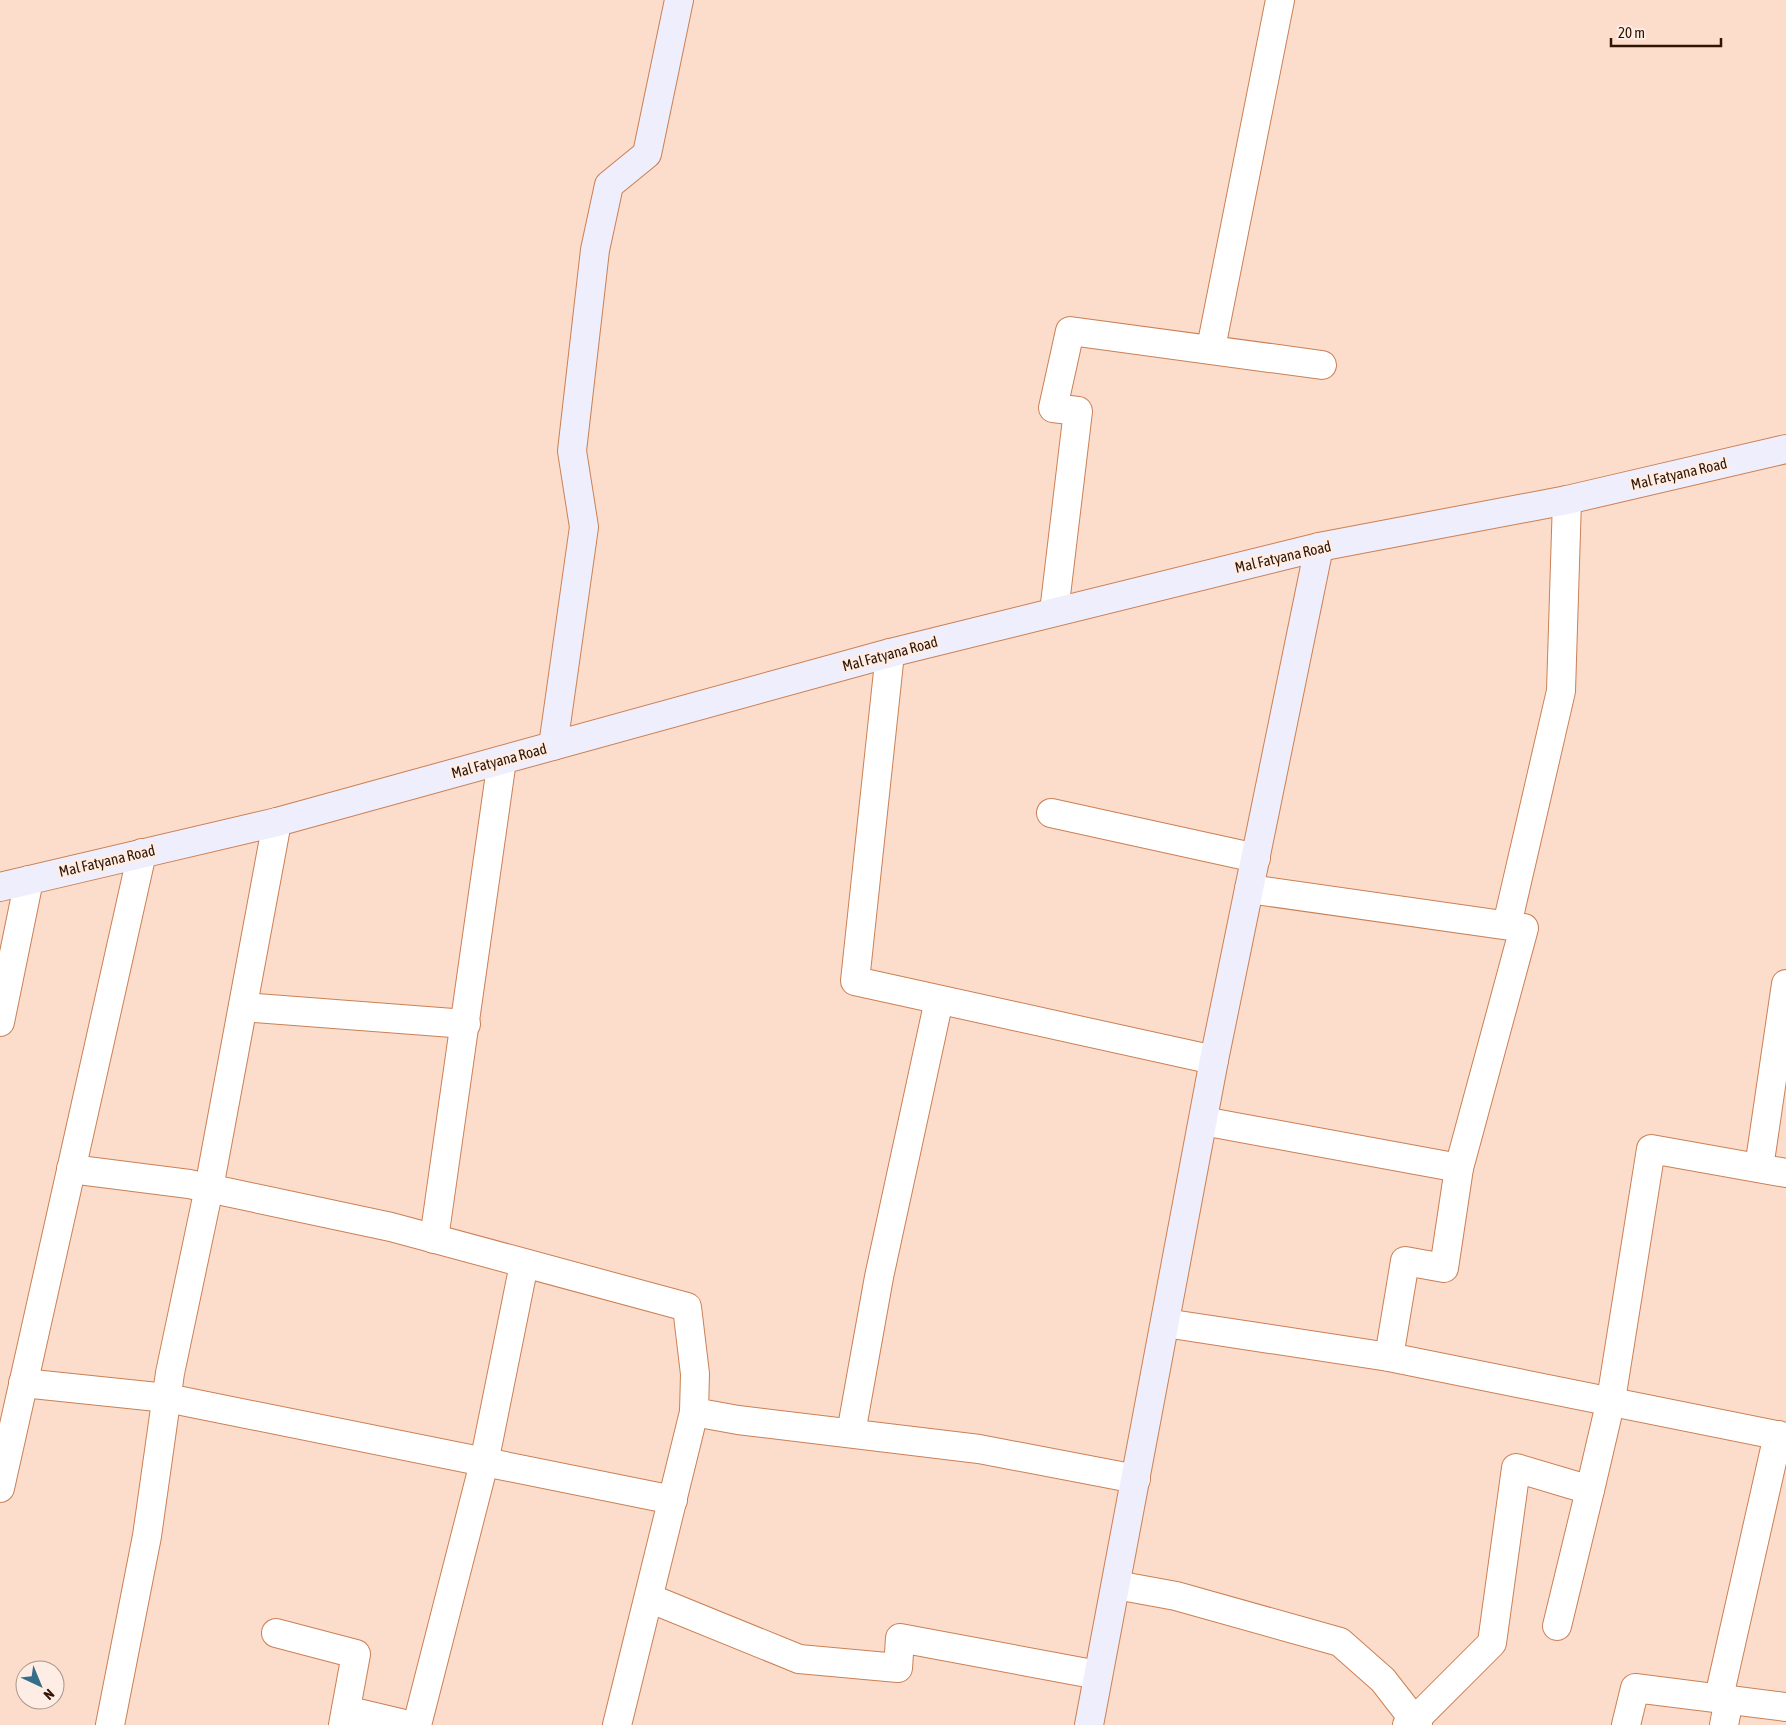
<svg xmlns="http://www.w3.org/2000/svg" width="1786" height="1725" font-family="'Asap Condensed',sans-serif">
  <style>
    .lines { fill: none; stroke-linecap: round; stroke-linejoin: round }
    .street-casing { stroke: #ca8055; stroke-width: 30 }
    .secondary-casing { stroke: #ca8055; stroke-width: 30 }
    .street { stroke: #fff; stroke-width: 28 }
    .secondary { stroke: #efeefc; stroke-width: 28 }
    .labels { text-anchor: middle; stroke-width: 5; stroke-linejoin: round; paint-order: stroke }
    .street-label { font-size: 15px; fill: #311403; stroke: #fdede4 }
  </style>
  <rect width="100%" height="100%" fill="#fcdcca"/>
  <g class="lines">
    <!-- street casing -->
    <g class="street-casing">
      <g id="street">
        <polyline points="1211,348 1280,0"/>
        <polyline points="1054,612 1078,411 1053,408 1070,331 1322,365"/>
        <polyline points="890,653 855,981 1214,1060"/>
        <polyline points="1051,813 1256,858"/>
        <polyline points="1507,925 1561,691 1567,500"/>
        <polyline points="243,1007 466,1024"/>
        <polyline points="0,1022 29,880"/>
        <polyline points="1203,1121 1459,1168 1524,928 1249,889"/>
        <polyline points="1759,1168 1786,984"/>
        <polyline points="71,1169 189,1184 391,1227 687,1307 695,1374 694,1412 738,1420 979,1449 1136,1479"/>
        <polyline points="434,1239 502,760"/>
        <polyline points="1165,1323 1389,1357 1786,1437"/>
        <polyline points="1389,1357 1405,1261 1444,1268 1459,1168"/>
        <polyline points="23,1383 167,1398 673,1500"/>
        <polyline points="851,1433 879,1277 939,1000"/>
        <polyline points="0,1488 142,853"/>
        <polyline points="1116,1585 1176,1596 1340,1642 1383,1680 1418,1725"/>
        <polyline points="649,1598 799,1659 898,1668 900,1638 1098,1675"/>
        <polyline points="1557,1626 1590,1490"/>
        <polyline points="276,1633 356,1654 343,1725"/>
        <polyline points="1719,1697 1778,1435"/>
        <polyline points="346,1710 409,1725"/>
        <polyline points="110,1725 147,1536 170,1373 209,1188 277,822"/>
        <polyline points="417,1725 484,1463 524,1264"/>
        <polyline points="617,1725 694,1412"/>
        <polyline points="1407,1725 1415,1720 1492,1643 1516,1468 1590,1490 1611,1400 1651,1149 1786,1173"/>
        <polyline points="1626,1725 1635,1688 1786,1707"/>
        <polyline points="1724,1725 1729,1699"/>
      </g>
    </g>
    <!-- secondary casing -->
    <g class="secondary-casing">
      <g id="secondary">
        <polyline points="553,746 584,527 572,451 595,250 609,185 647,154 679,0"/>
        <polyline points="0,887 277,822 890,653 1319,547 1567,500 1786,449"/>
        <polyline points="1089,1725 1214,1060 1319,547"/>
      </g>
    </g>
    <!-- street -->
    <use href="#street" class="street"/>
    <!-- secondary -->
    <use href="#secondary" class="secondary"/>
  </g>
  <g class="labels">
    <!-- street labels -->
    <g class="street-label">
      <text transform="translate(1679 474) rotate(-13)" y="5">Mal Fatyana Road</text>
      <text transform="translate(1283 557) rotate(-13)" y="5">Mal Fatyana Road</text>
      <text transform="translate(890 654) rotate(-15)" y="5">Mal Fatyana Road</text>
      <text transform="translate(499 761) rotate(-15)" y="5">Mal Fatyana Road</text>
      <text transform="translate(107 861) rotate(-13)" y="5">Mal Fatyana Road</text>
    </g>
  </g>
  <!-- north arrow -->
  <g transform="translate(40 1685) rotate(136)"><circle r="24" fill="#fdede4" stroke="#ab968a"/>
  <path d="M0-4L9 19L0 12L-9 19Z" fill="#356e88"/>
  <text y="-8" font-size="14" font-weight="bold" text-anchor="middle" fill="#311403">N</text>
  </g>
  <!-- scale -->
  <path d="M1611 38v8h110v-8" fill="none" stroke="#311403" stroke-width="2.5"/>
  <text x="1618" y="38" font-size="15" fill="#311403" stroke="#fdede4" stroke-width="4" paint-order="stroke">20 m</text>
</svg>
